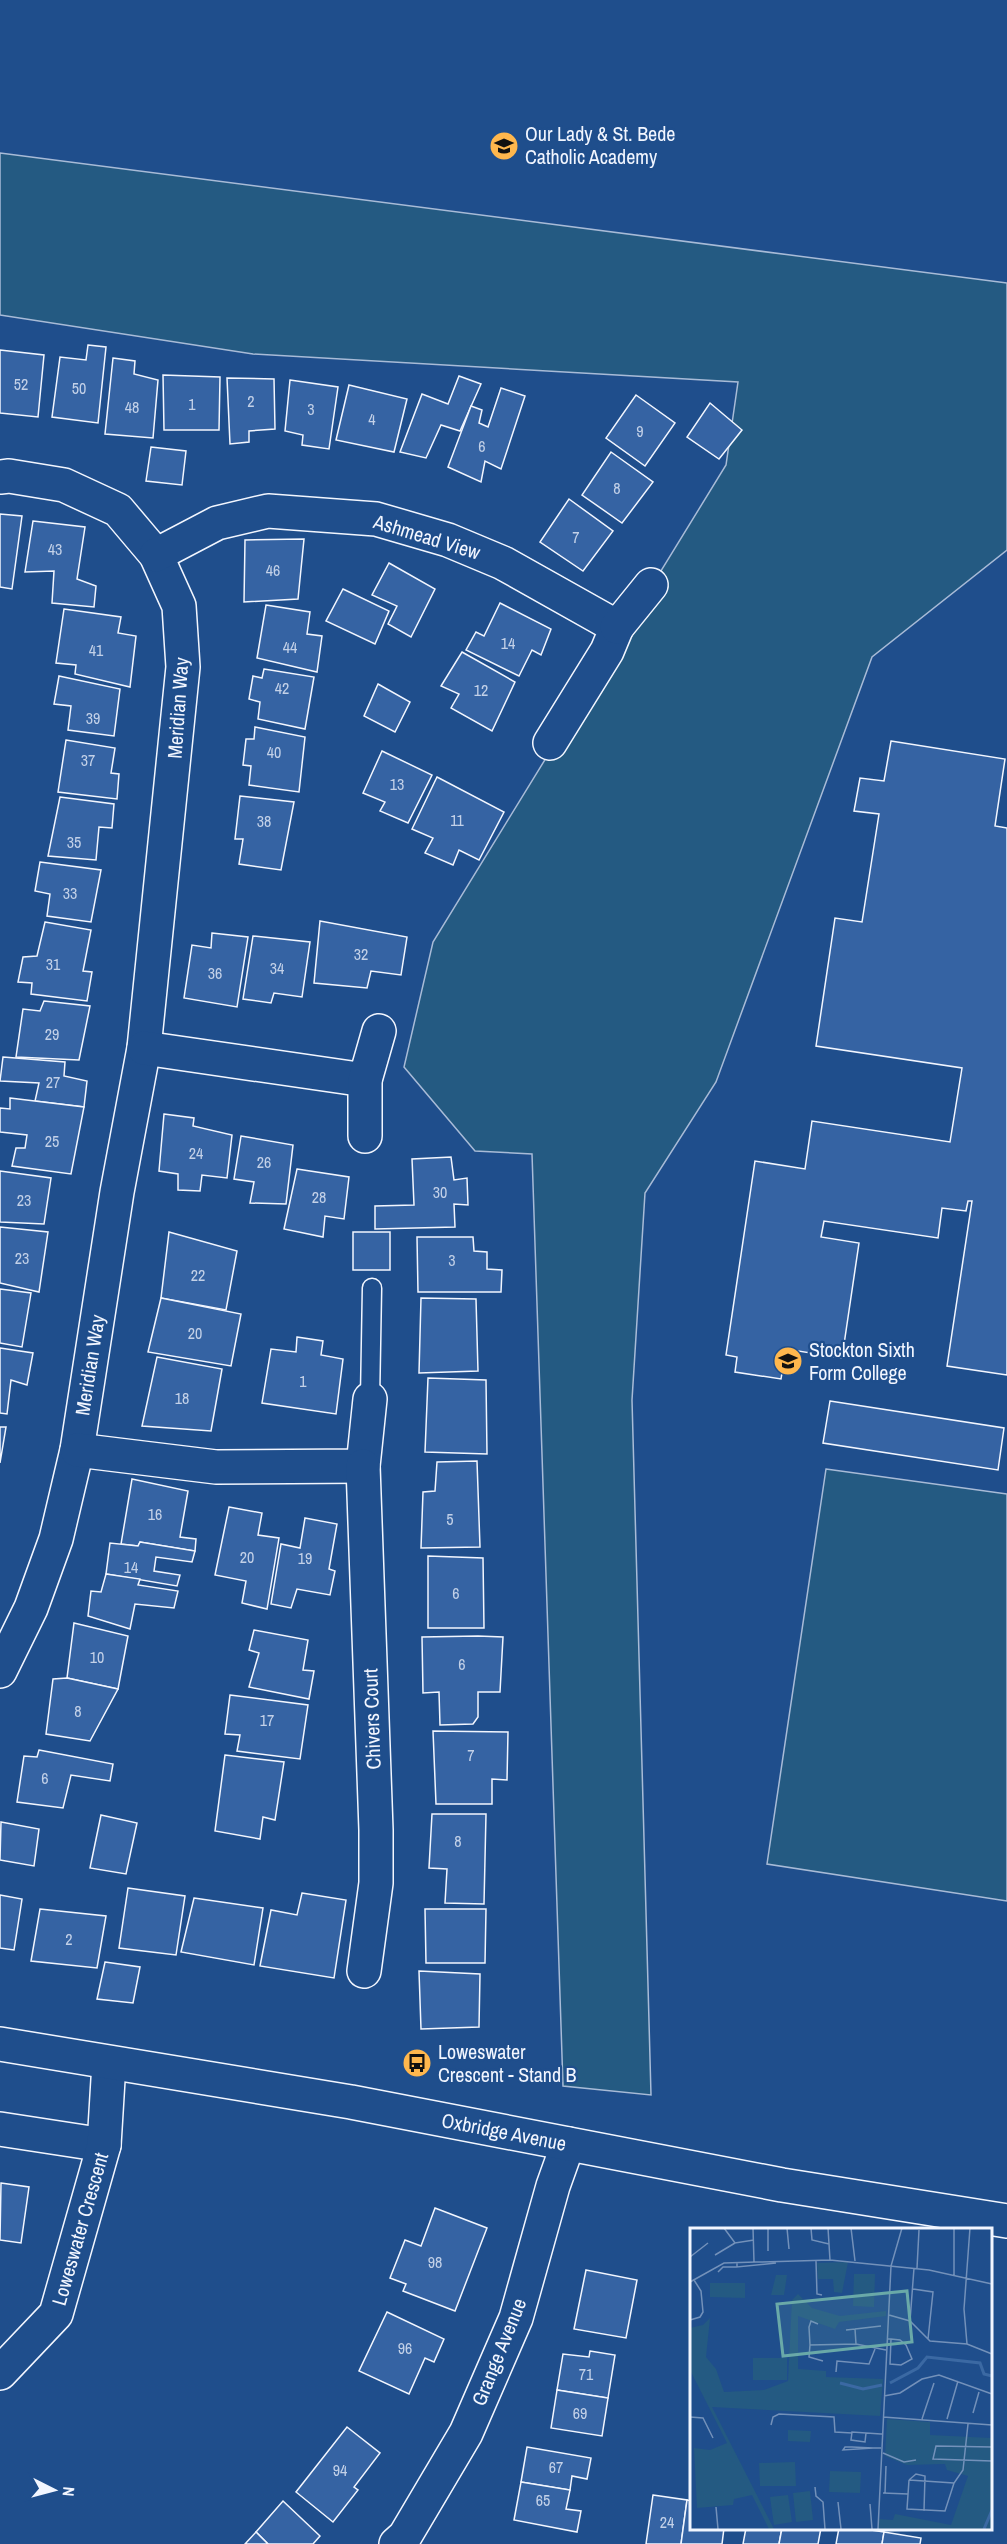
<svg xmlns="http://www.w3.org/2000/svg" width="1007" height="2544" font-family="'Archivo Narrow',sans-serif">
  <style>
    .green { fill: #245a82; stroke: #a8bbd7; stroke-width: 1.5 }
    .building { fill: #3563a3; stroke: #f2f6ff; stroke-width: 1.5 }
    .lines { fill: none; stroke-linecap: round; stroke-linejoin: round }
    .service-casing { stroke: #f2f6ff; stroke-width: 21 }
    .minor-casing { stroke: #f2f6ff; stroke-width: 36 }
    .primary-casing { stroke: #f2f6ff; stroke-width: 36 }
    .service { stroke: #1f4e8c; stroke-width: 18 }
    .minor { stroke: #1f4e8c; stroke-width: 33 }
    .primary { stroke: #1f4e8c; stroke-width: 33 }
    .labels { text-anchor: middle; stroke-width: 4.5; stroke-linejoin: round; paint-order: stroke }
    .number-label { font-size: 16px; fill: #c3d1e8 }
    .poi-label { font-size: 20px; fill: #f2f6ff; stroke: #1f4e8c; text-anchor: start }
    .street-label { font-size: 20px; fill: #f2f6ff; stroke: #1f4e8c }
    .inset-river { fill: none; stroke: #3b69a3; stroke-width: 3 }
    .inset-road { fill: none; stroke: #7391ba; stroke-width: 1.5 }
    .view { fill: #6aa9a8; fill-opacity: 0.15; stroke: #6aa9a8; stroke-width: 3 }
    .inset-edge { fill: none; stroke: #f2f6ff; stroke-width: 3 }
  </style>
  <rect width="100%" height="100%" fill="#1f4e8c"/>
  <!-- green -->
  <g class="green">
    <polygon points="0,153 1007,283 1007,550 872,657 716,1082 645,1193 632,1400 651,2095 563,2086 532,1154 475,1151 404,1067 433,942 726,465 738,382 253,354 0,315"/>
    <polygon points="826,1469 1007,1494 1007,1901 767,1864"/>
  </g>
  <!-- building -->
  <g class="building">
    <polygon points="88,345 106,347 98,423 52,417 60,357 86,360"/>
    <polygon points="0,350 44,355 38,417 0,413"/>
    <polygon points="113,358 135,361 134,374 158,380 153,438 105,434"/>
    <polygon points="163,375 220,377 219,430 164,430"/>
    <polygon points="459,376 481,384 460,431 441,425 426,458 400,452 422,394 448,404"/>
    <polygon points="227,378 274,379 275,429 249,431 249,442 230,444"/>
    <polygon points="290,380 338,387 329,449 302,445 303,435 285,431"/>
    <polygon points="349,385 407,399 394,452 336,440"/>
    <polygon points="501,388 525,396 501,469 485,461 481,482 448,467 471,406 482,410 479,423 488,427"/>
    <polygon points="636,395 675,423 645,466 606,438"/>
    <polygon points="710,403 742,430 719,459 687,437"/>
    <polygon points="151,447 186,451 182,485 146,481"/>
    <polygon points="611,452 653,482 622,523 582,495"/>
    <polygon points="569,499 613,531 583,571 540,542"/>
    <polygon points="0,514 22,516 12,589 0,587"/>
    <polygon points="33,521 85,527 77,579 96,586 94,607 52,603 54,571 25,572"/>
    <polygon points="304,539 298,599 244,602 245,540"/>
    <polygon points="389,563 435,589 411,637 388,624 397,606 372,595"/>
    <polygon points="343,589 389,611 375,644 326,621"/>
    <polygon points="500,603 551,629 541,655 532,650 519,676 466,650 476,632 484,636"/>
    <polygon points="266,605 310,612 307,634 322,636 317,672 257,658"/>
    <polygon points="64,609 121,617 118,633 136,636 130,687 75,674 76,665 56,663"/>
    <polygon points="462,652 515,682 492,731 451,708 459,694 441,686"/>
    <polygon points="264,669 314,677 305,729 258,719 260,702 249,699 253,676 262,678"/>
    <polygon points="59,676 120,689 114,736 68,730 71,706 54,704"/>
    <polygon points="378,684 410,702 395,732 364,716"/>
    <polygon points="255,727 305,737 299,792 249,785 251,766 243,765 246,739 254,739"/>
    <polygon points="66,740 115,748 111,773 119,774 117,799 58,792"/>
    <polygon points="891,741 1005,759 995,826 1007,828 1007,1375 947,1366 972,1201 968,1201 966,1211 942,1208 938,1238 824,1221 821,1237 859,1243 842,1358 786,1349 781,1379 735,1372 737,1357 726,1355 755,1161 805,1169 812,1121 950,1142 962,1068 816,1046 835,918 862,922 879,814 854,811 860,778 884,781"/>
    <polygon points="382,751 432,775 408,823 380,811 385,802 363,793"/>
    <polygon points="437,777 504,812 479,860 459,850 453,865 425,853 433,838 412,829"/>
    <polygon points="240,796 294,802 281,870 239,864 243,839 235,839"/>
    <polygon points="60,797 114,804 112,828 99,827 96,860 48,856"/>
    <polygon points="40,862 101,870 91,922 47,916 50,894 35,891"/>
    <polygon points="320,921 407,937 401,975 371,971 367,988 314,983"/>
    <polygon points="45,922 91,930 83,971 92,972 87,1001 31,994 32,983 18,982 23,957 37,956"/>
    <polygon points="212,933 248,937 237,1007 184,998 192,945 211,948"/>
    <polygon points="253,936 310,942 302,997 274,993 271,1003 243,999"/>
    <polygon points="44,1001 90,1006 79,1060 16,1057 23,1009 40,1011"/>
    <polygon points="3,1057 65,1062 64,1076 87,1081 84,1107 35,1101 39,1083 0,1081"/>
    <polygon points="10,1098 84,1107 71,1174 12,1166 16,1148 25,1148 27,1135 0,1132 0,1108 10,1109"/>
    <polygon points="164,1114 194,1118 193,1126 232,1135 227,1178 202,1175 200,1191 178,1190 178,1174 159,1171"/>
    <polygon points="241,1136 293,1145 286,1204 250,1203 254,1182 234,1179"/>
    <polygon points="451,1157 454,1180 467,1178 468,1205 454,1204 455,1227 375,1229 375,1206 414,1205 412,1159"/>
    <polygon points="297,1169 349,1177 344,1219 325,1216 323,1237 284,1229"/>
    <polygon points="0,1171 51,1178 44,1224 0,1222"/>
    <polygon points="0,1227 48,1232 39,1292 0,1283"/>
    <polygon points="169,1232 237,1251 226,1310 161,1298"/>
    <rect x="353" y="1232" width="37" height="38"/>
    <polygon points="417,1237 473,1237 474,1251 487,1252 487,1269 502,1270 501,1292 418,1292"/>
    <polygon points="0,1289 31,1293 22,1347 0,1343"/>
    <polygon points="161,1298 241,1314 231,1366 148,1352"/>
    <polygon points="421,1298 476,1299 478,1371 419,1373"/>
    <polygon points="297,1337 323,1341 321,1355 343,1359 336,1414 262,1403 271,1349 296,1352"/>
    <polygon points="0,1348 33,1353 27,1385 11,1380 7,1414 0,1413"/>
    <polygon points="157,1357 222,1369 211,1431 142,1426"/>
    <polygon points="428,1378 486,1380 487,1454 425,1452"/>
    <polygon points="830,1401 1004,1428 998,1470 823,1443"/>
    <polygon points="0,1427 6,1427 0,1463"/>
    <polygon points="477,1461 480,1547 421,1548 423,1492 435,1491 437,1462"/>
    <polygon points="132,1479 188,1491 180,1537 196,1539 195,1551 140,1542 138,1546 121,1544"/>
    <polygon points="229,1507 262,1513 258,1535 279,1538 267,1609 242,1603 246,1581 215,1575"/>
    <polygon points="305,1518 337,1524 329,1569 335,1571 330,1595 297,1589 291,1608 271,1604 281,1544 300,1548"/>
    <polygon points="140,1542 195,1551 192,1562 156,1557 154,1571 180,1575 177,1586 106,1574 110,1543 138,1546"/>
    <polygon points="428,1556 483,1558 484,1628 428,1628"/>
    <polygon points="106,1574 140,1579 138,1585 178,1591 174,1608 135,1604 130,1629 88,1616 91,1591 101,1592"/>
    <polygon points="74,1623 128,1636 118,1689 67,1678"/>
    <polygon points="254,1630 308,1640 303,1670 314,1671 309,1699 249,1687 259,1653 249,1650"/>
    <polygon points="478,1636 503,1637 500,1692 478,1692 478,1717 473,1724 440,1725 439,1692 423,1693 422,1637"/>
    <polygon points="67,1678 118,1689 90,1741 46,1734 53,1679"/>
    <polygon points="230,1695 308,1705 300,1759 237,1751 240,1735 225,1734"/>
    <polygon points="433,1731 508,1732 507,1780 492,1779 492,1804 436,1804"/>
    <polygon points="39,1750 113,1764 110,1781 71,1775 63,1808 17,1802 24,1756 37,1757"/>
    <polygon points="225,1755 284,1762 275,1820 263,1817 260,1839 215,1831"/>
    <polygon points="432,1814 486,1814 484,1904 445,1903 447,1869 429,1868"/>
    <polygon points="101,1815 137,1823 126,1874 90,1868"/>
    <polygon points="1,1822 39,1829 34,1866 0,1860"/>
    <polygon points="128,1888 185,1896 176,1955 119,1948"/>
    <polygon points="302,1893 346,1900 334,1978 260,1966 271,1910 297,1915"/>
    <polygon points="0,1895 22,1899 14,1950 0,1948"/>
    <polygon points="194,1898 263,1908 254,1965 181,1952"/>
    <polygon points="40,1909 106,1916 97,1968 31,1961"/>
    <polygon points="425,1909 486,1909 485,1963 426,1963"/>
    <polygon points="105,1962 140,1967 133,2003 97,1999"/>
    <polygon points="419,1971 480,1974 479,2027 421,2029"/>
    <polygon points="1,2183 29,2187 21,2243 0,2240"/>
    <polygon points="435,2208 487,2228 455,2311 403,2291 406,2284 390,2278 405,2240 421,2246"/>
    <polygon points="586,2270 637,2280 626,2338 574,2329"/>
    <polygon points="387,2312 444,2339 434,2362 425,2358 409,2394 359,2371"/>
    <polygon points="590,2351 615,2355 608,2398 557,2390 563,2354 589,2357"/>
    <polygon points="557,2390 608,2398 602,2436 551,2428"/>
    <polygon points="347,2427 380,2453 354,2487 358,2490 333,2522 296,2492"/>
    <polygon points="527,2447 591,2458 587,2479 572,2476 570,2490 521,2482"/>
    <polygon points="521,2482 570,2490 566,2509 581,2511 577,2532 514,2520"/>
    <polygon points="653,2495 687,2500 681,2544 646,2544"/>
    <polygon points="687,2500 692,2501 692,2528 724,2528 722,2544 681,2544"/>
    <polygon points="283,2501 320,2536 313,2544 268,2544 256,2532"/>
    <polygon points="746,2528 782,2528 779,2544 743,2544"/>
    <polygon points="782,2528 821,2528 818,2544 779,2544"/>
    <polygon points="839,2528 858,2528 884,2532 882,2544 836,2544"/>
    <polygon points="256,2532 268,2544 245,2544"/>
    <polygon points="884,2532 921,2538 920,2544 882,2544"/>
  </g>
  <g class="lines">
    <!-- service casing -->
    <g class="service-casing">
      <polyline id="service" points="370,1399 372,1288"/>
    </g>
    <!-- minor casing -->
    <g class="minor-casing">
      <g id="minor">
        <polyline points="0,477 9,476 64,485 118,510 156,555 179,606 183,667 144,1048 117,1192 77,1450 56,1539 31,1608 0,1671"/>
        <polyline points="156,555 217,523 268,511 376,519 448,540 503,563 617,627 607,651 550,743"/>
        <polyline points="617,627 651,585"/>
        <polyline points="144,1048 365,1080"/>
        <polyline points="365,1136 365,1080 379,1031"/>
        <polyline points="77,1450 216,1467 363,1466 370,1399"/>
        <polyline points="363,1466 376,1830 376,1883 364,1971"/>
        <polyline points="0,2129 104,2145"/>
        <polyline points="0,2373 56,2314 104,2145 109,2063"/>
        <polyline points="396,2544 405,2536 466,2433 516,2318 553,2186 568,2144"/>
      </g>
    </g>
    <!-- primary casing -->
    <g class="primary-casing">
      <polyline id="primary" points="0,2044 351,2102 782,2185 1007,2221"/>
    </g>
    <!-- service -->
    <use href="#service" class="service"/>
    <!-- minor -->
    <use href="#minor" class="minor"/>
    <!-- primary -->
    <use href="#primary" class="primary"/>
  </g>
  <!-- icons -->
  <defs>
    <g id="school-disc" transform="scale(1.5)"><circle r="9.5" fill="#ffb74d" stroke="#1f4e8c"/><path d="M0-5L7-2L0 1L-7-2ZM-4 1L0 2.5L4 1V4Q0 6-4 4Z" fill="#111"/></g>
    <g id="university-disc" transform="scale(1.5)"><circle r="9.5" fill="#ffb74d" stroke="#1f4e8c"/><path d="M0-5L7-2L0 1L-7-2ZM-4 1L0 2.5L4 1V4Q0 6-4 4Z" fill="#111"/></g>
    <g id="bus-disc" transform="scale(1.5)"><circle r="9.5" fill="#ffb74d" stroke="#1f4e8c"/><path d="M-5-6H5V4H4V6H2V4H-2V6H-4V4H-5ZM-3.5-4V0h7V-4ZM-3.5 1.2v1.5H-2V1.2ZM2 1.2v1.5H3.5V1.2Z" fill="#111"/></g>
  </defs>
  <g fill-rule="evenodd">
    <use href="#school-disc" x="504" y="146"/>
    <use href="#university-disc" x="788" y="1361"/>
    <use href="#bus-disc" x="417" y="2063"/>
  </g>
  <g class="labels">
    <!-- number labels -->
    <g class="number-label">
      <text x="21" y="390">52</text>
      <text x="79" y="394">50</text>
      <text x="251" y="407">2</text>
      <text x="192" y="410">1</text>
      <text x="132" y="413">48</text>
      <text x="311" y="415">3</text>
      <text x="372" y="425">4</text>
      <text x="640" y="437">9</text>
      <text x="482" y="452">6</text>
      <text x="617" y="494">8</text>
      <text x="576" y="543">7</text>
      <text x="55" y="555">43</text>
      <text x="273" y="576">46</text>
      <text x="508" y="649">14</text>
      <text x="290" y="653">44</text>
      <text x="96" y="656">41</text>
      <text x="282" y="694">42</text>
      <text x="481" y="696">12</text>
      <text x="93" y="724">39</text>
      <text x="274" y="758">40</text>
      <text x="88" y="766">37</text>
      <text x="397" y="790">13</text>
      <text x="457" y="826">11</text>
      <text x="264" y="827">38</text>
      <text x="74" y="848">35</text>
      <text x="70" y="899">33</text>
      <text x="361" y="960">32</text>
      <text x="53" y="970">31</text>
      <text x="277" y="974">34</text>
      <text x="215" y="979">36</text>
      <text x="52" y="1040">29</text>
      <text x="53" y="1088">27</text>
      <text x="52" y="1147">25</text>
      <text x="196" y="1159">24</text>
      <text x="264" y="1168">26</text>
      <text x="440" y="1198">30</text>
      <text x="319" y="1203">28</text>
      <text x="24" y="1206">23</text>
      <text x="22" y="1264">23</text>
      <text x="452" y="1266">3</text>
      <text x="198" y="1281">22</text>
      <text x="195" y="1339">20</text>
      <text x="303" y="1387">1</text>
      <text x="182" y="1404">18</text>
      <text x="155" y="1520">16</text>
      <text x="450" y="1525">5</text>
      <text x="247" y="1563">20</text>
      <text x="305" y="1564">19</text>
      <text x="131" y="1573">14</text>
      <text x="456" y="1599">6</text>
      <text x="97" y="1663">10</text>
      <text x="462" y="1670">6</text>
      <text x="78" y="1717">8</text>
      <text x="267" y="1726">17</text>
      <text x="471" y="1761">7</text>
      <text x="45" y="1784">6</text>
      <text x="458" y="1847">8</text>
      <text x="69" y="1945">2</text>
      <text x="435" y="2268">98</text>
      <text x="405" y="2354">96</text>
      <text x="586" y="2380">71</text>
      <text x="580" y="2419">69</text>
      <text x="556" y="2473">67</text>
      <text x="340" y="2476">94</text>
      <text x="543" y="2506">65</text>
      <text x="667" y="2528">24</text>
    </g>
    <!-- poi labels -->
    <g class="poi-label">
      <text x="525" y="141">Our Lady &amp; St. Bede<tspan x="525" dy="23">Catholic Academy</tspan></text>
      <text x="809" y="1357">Stockton Sixth<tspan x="809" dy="23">Form College</tspan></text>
      <text x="438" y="2059">Loweswater<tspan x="438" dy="23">Crescent - Stand B</tspan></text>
    </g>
    <!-- street labels -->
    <g class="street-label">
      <text transform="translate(427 537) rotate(17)" y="7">Ashmead View</text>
      <text transform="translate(178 708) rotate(-86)" y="7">Meridian Way</text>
      <text transform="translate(90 1365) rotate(-81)" y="7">Meridian Way</text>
      <text transform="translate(372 1719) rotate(-92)" y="7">Chivers Court</text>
      <text transform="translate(504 2132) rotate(11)" y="7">Oxbridge Avenue</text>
      <text transform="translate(80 2229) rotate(-74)" y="7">Loweswater Crescent</text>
      <text transform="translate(499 2352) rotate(-68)" y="7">Grange Avenue</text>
    </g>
  </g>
  <!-- overview -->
  <g transform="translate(690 2228)">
    <rect width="302" height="302" fill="#1f4e8c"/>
    <path d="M158,34L152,65L144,64L143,51H128L127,35ZM164,46H185L184,79L163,78ZM86,47H97L94,67H81ZM20,55H55V70L20,69ZM108,66L122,80L150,88L196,83V88L149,94L145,101L108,88V141L136,143V149L193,151L190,188L22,179L84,301H79L62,267L44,271L43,277L7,280L4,220L20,222L37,215L0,142V100L13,97L20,90L16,129L26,141L34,164L74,162L98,153L102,72ZM63,130H97V152H63ZM197,191L240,194V207L301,210V301H188V291L203,292L205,286L261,297L278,248L257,242L255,236L217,237L195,228ZM98,202L121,203L120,214L98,213ZM105,234L106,258H70L69,235ZM140,243L171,244L170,265L139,264ZM120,263L123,292L106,294L103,265ZM98,267L102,294L84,297L80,269Z" fill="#245a82"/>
    <path class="inset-river" d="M150,155L173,161L192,157M200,155L228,140L237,129L290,135L294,146L302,148M294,301L302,282"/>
    <path class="inset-road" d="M34,0L45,15L64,12M63,0L64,34M78,0V23M97,0L99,21M121,0L122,12L139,16M138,0L140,32M161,0L165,33M25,27L45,15M0,29L18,15M126,33L127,66L132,67M47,34V39L86,35M227,40L229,2M28,44L33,39H47M264,47V0M0,54L34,35L140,32L239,42L302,56M223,61L243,64L238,111M199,87L220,93L240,113L277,116L302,126M0,92L10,89L13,84L11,63L4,52M220,93L224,40M165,101L191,98M156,102L165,101L166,116M197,111H201L210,112L216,117L222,131L211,137L200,136L201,111M277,116L274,81L280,0M120,117L119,99L121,93L128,96M133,133L119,129L120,117L166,116L196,122M146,144L147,133L179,136L185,121M194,168L210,165L232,151L249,147L302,166M283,185L289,164M0,189L13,190L23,210M193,189L302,197M232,191L244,155M257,191L268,153M81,197L83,189L89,186L144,189L145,204L162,205M176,205L175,214L161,212L162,204L191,206H193M302,219L246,218L243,231L302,233M183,220L153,222L155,219H162L183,220H191M193,225L214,234L226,232M219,252L217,281L255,283L264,255L273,242L278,196M219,252L226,246L235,248L234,283M219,252L264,255M125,259L126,268L133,274L135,301M193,265L218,266M195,265L196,238M148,274L151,301M180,276L182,301M26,279L28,301M188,301L201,38L212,0"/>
    <path class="view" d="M217,63L222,114L93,128L87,76Z"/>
    <rect width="302" height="302" class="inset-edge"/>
  </g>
  <!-- north arrow -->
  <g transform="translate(54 2490) rotate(96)" stroke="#1f4e8c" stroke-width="4.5" paint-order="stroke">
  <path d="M0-4.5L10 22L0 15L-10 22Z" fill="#f2f6ff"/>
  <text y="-9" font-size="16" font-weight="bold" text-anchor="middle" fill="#f2f6ff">N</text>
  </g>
</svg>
